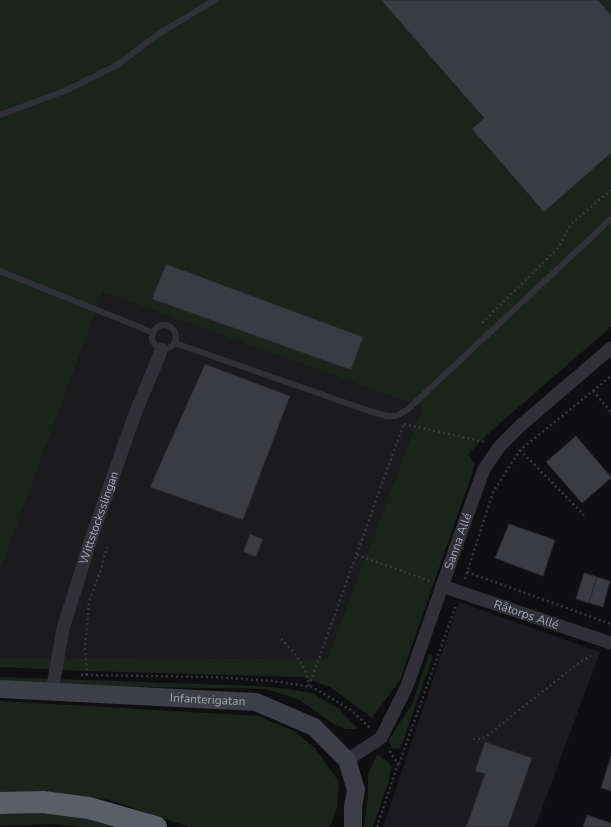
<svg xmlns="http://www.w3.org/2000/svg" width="611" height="827" font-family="'Nunito Sans',sans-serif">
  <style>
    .built { fill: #1b1b1e }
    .green { fill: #1b231c }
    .building { fill: #3b3c41; stroke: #29292d }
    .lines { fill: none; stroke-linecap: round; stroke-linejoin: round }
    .path { stroke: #36373d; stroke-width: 2.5; stroke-dasharray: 2 3; stroke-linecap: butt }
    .lane { stroke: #303036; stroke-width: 6 }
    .street { stroke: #303036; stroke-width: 13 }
    .secondary { stroke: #3e3f46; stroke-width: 18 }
    .highway { stroke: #5b5e67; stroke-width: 22 }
    .labels { text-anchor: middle; stroke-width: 4; stroke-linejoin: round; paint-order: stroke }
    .street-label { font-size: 12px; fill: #9fa4b3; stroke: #0a0a0b }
  </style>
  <rect width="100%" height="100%" fill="#0f0f11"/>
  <!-- built -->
  <g class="built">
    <polygon points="103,292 269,351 422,407 327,659 0,658 0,571"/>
    <polygon points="459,602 600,652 535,827 383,827"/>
  </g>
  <!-- green -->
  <g class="green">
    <polygon points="0,0 611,0 611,327 491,431 468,454 475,465 400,680 372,718 330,687 303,677 86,671 0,667 0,658 327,659 422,407 103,292 0,571"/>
    <polygon points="429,654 433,656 403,741 400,748 393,749 388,741 412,704"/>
    <polygon points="0,677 257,686 289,689 312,693 339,709 358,729 346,729 332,723 300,700 266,689 137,687 0,681"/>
    <polygon points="0,701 259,716 294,731 315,748 339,782 337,808 330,827 189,827 110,800 39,791 0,793"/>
    <polygon points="377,754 385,760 391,766 389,780 373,827 364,827 368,795 368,774"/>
    <polygon points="49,813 91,818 126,827 80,827 52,824 0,826 0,814"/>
  </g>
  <!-- building -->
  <g class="building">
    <polygon points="381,0 598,0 611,15 611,153 544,212 472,129 484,118"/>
    <polygon points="166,264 363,337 351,370 152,299"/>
    <polygon points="205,364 290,396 243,520 150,487"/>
    <polygon points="576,436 611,477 611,478 582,503 546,462"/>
    <polygon points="509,524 555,540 543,576 495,558"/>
    <polygon points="250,534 263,539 256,557 243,552"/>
    <polygon points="584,573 597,577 589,603 576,599"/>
    <polygon points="597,577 610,581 603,607 589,603"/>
    <polygon points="485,742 532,758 508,827 466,827 485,774 475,771"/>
    <polygon points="611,756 611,791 601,788"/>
    <polygon points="587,815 611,823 611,827 583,827"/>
  </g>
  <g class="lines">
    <!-- path -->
    <g class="path">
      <polyline points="482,323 559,247 571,224 611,190"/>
      <polyline points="593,391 611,412"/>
      <polyline points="404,424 485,442"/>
      <polyline points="520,450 584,515"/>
      <polyline points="357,555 430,581"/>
      <polyline points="467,572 611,624"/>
      <polyline points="465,579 493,492 520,450 593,391 611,376"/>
      <path d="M281,639C291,648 301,660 306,673C308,677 308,681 309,685"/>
      <polyline points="81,675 215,677 272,681 312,687 351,710 370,728"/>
      <polyline points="87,675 85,648 89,602 102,566 107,547"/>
      <polyline points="309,686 404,423"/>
      <polyline points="473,739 481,739 487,736 514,714 580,662 591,656"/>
      <polyline points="399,764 456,605"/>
      <polyline points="377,827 398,764 389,750"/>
    </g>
    <!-- lane -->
    <g class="lane">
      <polyline points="0,115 67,90 117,65 160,33 215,0"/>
      <polyline points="0,271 137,326 153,333"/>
      <circle cx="164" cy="337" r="12"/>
      <polyline points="175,343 369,411 387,416 396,416 407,410 611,219"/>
    </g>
    <!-- street -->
    <g class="street">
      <path id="s1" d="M442,586L611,643"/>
      <path id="s2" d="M52,691L63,629L90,542L135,414L162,349"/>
      <path id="s3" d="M347,760L381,738L407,686L464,524L484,469L500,446L520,426L611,348"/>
    </g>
    <!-- secondary -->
    <path class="secondary" id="s4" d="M0,689L256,702L314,727L347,760L356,790L353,807V827"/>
    <!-- highway -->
    <polyline class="highway" points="0,803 43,802 89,808 156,827"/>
  </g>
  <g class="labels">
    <!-- street labels -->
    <g class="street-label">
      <text dy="4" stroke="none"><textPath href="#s2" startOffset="180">Wittstocksslingan</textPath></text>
      <text dy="4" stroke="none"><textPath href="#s3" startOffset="252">Sanna Allé</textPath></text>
      <text dy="4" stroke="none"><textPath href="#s1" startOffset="89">Råtorps Allé</textPath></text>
      <text dy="4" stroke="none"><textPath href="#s4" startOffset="208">Infanterigatan</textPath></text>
    </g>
  </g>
</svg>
